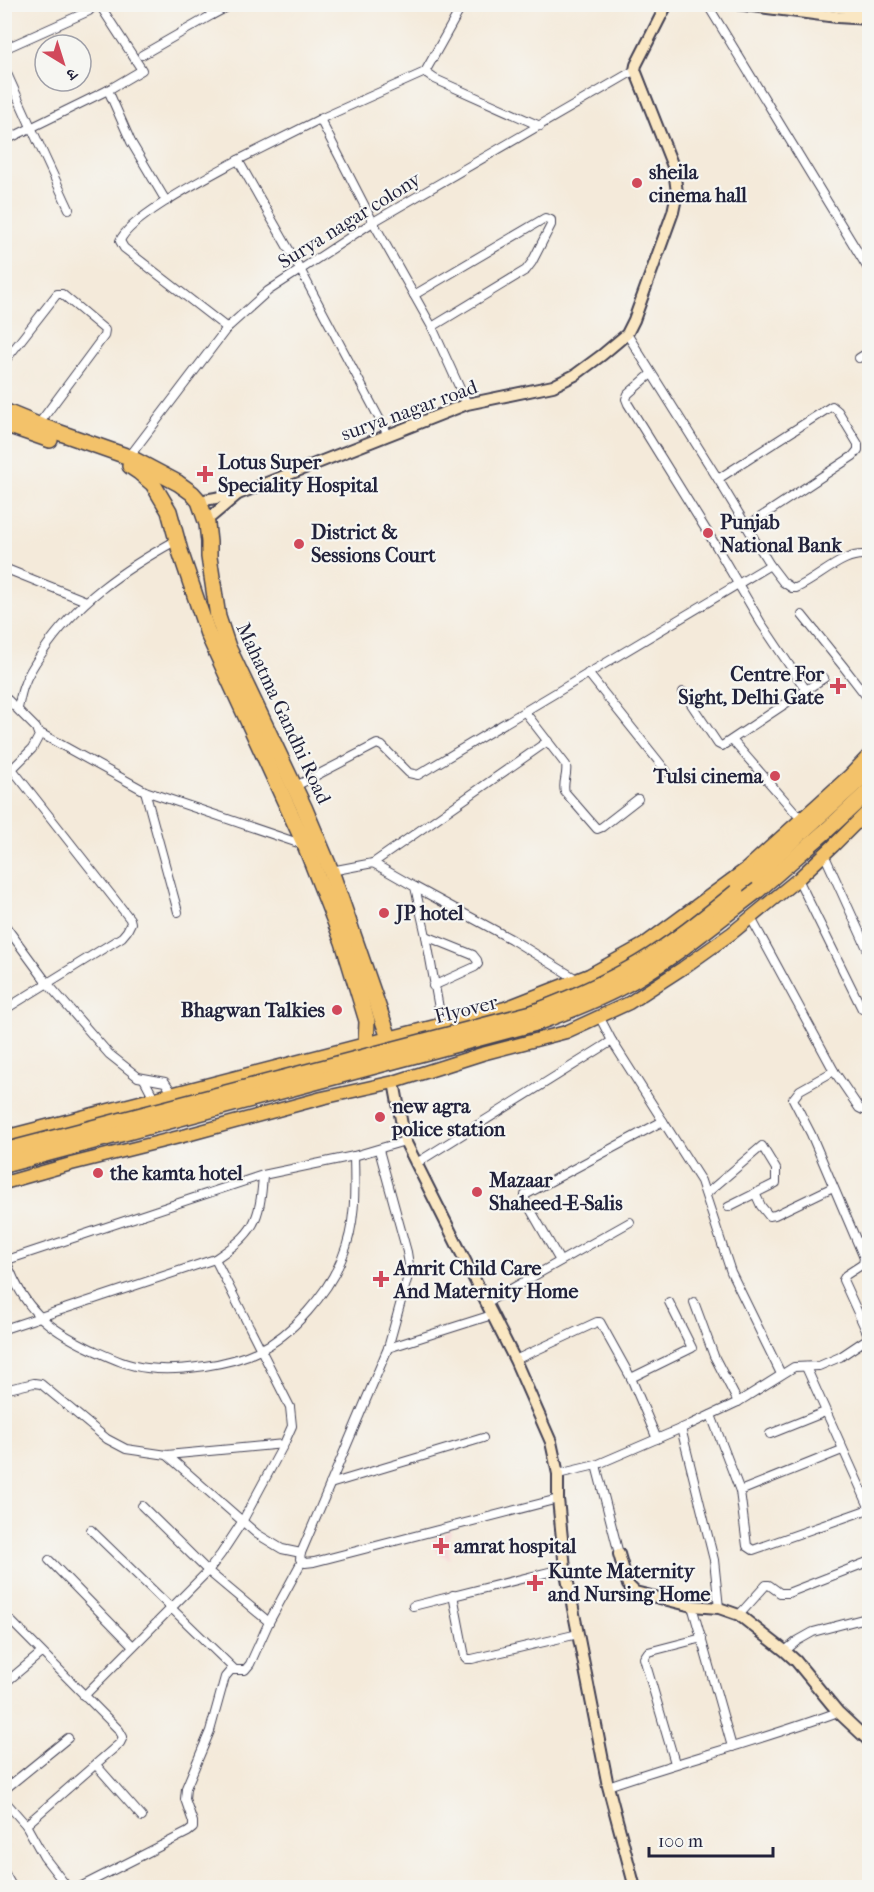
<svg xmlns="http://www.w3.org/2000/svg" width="874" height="1892" font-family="'IM FELL French Canon','Noto Serif Devanagari',serif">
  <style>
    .built { fill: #f7cfd3 }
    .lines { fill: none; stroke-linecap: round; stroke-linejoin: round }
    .street-casing { stroke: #424053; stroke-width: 10 }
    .secondary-casing { stroke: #424053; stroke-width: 14 }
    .primary-casing { stroke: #424053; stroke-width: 15 }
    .highway-casing { stroke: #424053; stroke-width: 18 }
    .street { stroke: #fff; stroke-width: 8 }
    .secondary { stroke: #fae7c3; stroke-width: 10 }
    .primary { stroke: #f3c26a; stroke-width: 12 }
    .highway { stroke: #f3c26a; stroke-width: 15 }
    .highway-bridge-casing { stroke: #424053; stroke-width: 18; stroke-linecap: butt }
    .highway-bridge { stroke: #f3c26a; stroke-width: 15 }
    .poi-dot { fill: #d1495b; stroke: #f6f6f2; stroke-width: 2 }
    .labels { text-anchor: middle; stroke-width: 4.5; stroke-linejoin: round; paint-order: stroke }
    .poi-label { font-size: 20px; font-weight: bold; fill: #22223b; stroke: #f6f6f2; text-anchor: start }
    .street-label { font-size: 20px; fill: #22223b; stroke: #f6f6f2 }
  </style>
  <rect width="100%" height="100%" fill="#f6f6f2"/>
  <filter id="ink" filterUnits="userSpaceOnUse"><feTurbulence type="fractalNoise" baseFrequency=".0167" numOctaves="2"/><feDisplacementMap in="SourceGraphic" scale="12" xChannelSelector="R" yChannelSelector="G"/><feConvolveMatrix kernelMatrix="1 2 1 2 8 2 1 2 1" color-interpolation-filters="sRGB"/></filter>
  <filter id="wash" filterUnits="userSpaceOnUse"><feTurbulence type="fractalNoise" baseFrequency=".008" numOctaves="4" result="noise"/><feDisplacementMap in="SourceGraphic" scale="24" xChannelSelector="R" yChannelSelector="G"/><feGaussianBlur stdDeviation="1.35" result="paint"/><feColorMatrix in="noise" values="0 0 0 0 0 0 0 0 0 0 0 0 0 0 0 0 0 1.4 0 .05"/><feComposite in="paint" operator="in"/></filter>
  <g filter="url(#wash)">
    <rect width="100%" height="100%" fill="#f4eada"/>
    <!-- built -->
    <polygon class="built" points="452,1530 447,1540 450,1559 436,1552 432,1540"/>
  </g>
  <g filter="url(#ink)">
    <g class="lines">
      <!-- street casing -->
      <g class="street-casing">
        <g id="street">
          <polyline points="463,4 425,72 435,79 540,126"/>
          <polyline points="707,4 870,272"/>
          <polyline points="212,15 233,4"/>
          <polyline points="4,49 89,11 95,4"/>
          <polyline points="142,55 212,15 207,4"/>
          <polyline points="4,67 31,127 69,209"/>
          <polyline points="108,90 131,142 166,201"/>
          <polyline points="320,119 373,222 432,327 467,404"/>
          <polyline points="4,141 108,90 142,70 99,4"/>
          <polyline points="238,160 320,119 425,72"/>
          <polyline points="414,295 545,218 551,220 551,225 532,262 526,270 432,327"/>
          <path d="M227,328L124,248L120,241C129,217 213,174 238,160L300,269L388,435"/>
          <path d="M627,334L718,479L770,565L783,582L792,588H796C819,579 845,549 870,556"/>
          <polyline points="859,358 870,351"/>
          <polyline points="4,362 57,294 62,294 105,330 104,336 38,425"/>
          <polyline points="651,374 628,394 626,399 628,404 716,546 761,623 806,690"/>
          <polyline points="129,457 227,328 268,291 373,222 635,70"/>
          <polyline points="718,479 832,406 838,411 858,444 858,450 853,456 747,526"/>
          <polyline points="4,568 86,601"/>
          <polyline points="802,615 843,666 870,701"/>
          <polyline points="588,673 667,772"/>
          <polyline points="683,692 718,744 722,746 824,678"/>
          <polyline points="4,696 36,728 39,736 32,749 4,777"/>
          <path d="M18,708C20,700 21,692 24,685C28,673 35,663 42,653C76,602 124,569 177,540"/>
          <path d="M525,712L566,765C568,775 562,783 565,792L597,829L602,827L638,799"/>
          <polyline points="38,732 145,791 304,845"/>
          <polyline points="732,740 801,819"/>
          <polyline points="294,787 377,744 382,746 409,773 418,775 770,565"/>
          <polyline points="145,791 178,912"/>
          <polyline points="824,854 870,955"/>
          <polyline points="373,863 548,741"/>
          <polyline points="331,871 373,863 415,887 426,936"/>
          <polyline points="798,879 862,1009"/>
          <polyline points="415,887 511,939 578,980"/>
          <polyline points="751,918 834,1071 859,1108 863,1110 870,1107"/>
          <polyline points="4,924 48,984 109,1054 138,1077 165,1082 173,1094"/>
          <polyline points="433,986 475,967 478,964 477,960 473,955 426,936 442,1025"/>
          <polyline points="4,1010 122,937 127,931 131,923 130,919 13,770"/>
          <polyline points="599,1016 612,1041 701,1181 731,1272 781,1374"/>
          <polyline points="834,1071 800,1090 793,1099 811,1134 864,1258 863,1264 846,1275 843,1280 869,1337"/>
          <polyline points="144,1079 154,1098"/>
          <polyline points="379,1150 407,1252 409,1265 408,1276 388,1348 301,1553 300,1559 305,1563 314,1562 558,1499"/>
          <polyline points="415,1164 612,1041"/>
          <polyline points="755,1193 761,1206 769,1216 775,1215 833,1187"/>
          <polyline points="706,1194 762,1146 776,1169 776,1183 728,1207"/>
          <path d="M6,1260C23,1308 46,1328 91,1349C109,1357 127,1366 147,1368C178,1372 229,1365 258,1351C292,1335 328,1293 342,1258C356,1225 355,1191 354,1156"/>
          <polyline points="4,1261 263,1175 354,1156 405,1141"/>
          <polyline points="560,1261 525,1200 525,1195 663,1121"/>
          <polyline points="694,1302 714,1356 738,1402"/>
          <polyline points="486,1303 630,1222"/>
          <path d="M4,1329L215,1259C254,1233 260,1222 263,1175"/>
          <polyline points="388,1348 492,1315"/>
          <polyline points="515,1360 597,1322 600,1322 631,1378 657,1439"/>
          <polyline points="806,1367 870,1509"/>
          <polyline points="631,1378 692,1348 669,1302"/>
          <polyline points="4,1390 34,1383 41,1384 107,1439 126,1449 167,1455 284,1444"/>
          <polyline points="711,1415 740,1491 747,1546 753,1550 869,1509"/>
          <polyline points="681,1428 714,1560 719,1608"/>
          <polyline points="770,1434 825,1412"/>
          <polyline points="167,1455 257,1534 282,1549 301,1553"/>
          <polyline points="596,1465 619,1554"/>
          <polyline points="558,1474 596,1465 689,1425 738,1402 794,1367 819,1366 840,1357 870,1337"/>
          <polyline points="330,1484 483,1438"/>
          <polyline points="740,1491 842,1450"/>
          <polyline points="142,1506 208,1571 269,1622"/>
          <polyline points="91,1530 234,1669"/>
          <polyline points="49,1560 133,1646"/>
          <polyline points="453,1595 465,1657 467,1659 472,1659 578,1634"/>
          <polyline points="413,1606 565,1568"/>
          <polyline points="692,1606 732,1747"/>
          <polyline points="739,1615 766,1585 769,1585 780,1593 788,1593 870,1561"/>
          <polyline points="4,1618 11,1621 119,1730 123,1737 120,1743 26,1825"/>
          <polyline points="785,1651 797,1641 813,1632 870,1617"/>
          <polyline points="4,1684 41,1653"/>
          <polyline points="84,1696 208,1571 221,1554 242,1522 284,1444 292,1426 290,1407 215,1259"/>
          <polyline points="675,1763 644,1658 648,1652 702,1638"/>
          <polyline points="96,1765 142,1817"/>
          <path d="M608,1786C684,1760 762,1740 838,1712"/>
          <polyline points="4,1790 68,1738"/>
          <polyline points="4,1800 26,1825 44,1857 68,1888"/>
          <polyline points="4,1872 13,1888"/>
          <polyline points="78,1888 188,1832 193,1828 193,1822 185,1799 186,1788 210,1731 225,1677 231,1670 245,1670 250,1664 269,1622 302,1561"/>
        </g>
      </g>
      <!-- secondary casing -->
      <g class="secondary-casing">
        <g id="secondary">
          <polyline points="737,4 837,17 870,19"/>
          <polyline points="812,4 870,11"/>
          <polyline points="199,501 238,494 259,486 467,404 553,386 575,375 602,355 627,334 634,320 673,212 677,193 674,169 635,70 636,65 667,4"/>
          <polyline points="206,521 238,494"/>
          <polyline points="394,1082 405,1141 515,1360 551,1442 558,1474 558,1499 565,1568 608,1786 635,1888"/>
          <polyline points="619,1554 628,1585 635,1592 692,1606 719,1608 739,1615 785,1651 796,1661 838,1712 870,1742"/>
        </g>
      </g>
      <!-- primary casing -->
      <g class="primary-casing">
        <g id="primary">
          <polyline points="4,1137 505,1008 589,975 643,945 746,869 850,775 870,754"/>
          <polyline points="4,1183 71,1164 187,1135 322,1098 394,1082 482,1054 566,1032 629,1003 683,968 732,933 798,879 833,846 870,809"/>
        </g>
      </g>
      <!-- highway casing -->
      <g class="highway-casing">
        <g id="highway">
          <polyline points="4,411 38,425 129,457 178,483 192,493 199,501 207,524 209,542 209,557 218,617 228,647 304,807 331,871 389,1038"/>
          <polyline points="4,424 50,440"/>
          <polyline points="130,466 139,472 153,484 169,511 180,551 208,634 305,845 343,942 367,1021 366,1045"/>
          <polyline points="758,890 827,830 870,790"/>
          <polyline points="736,892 870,770"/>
        </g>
      </g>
      <!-- street -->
      <use href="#street" class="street"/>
      <!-- secondary -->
      <use href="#secondary" class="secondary"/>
      <!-- primary -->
      <use href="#primary" class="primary"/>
      <!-- highway -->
      <use href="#highway" class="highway"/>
      <!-- highway-bridge casing -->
      <g class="highway-bridge-casing">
        <g id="highway-bridge">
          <path d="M4,1151L532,1013C569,999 604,984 638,964C673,943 704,918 736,892"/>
          <path d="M4,1165L536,1023C569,1011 603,998 634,980C678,954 717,921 758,890"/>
        </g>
      </g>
      <!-- highway-bridge -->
      <use href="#highway-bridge" class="highway-bridge"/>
    </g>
  </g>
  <!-- markers -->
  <g class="poi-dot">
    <circle cx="637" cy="183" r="6"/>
    <path d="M202 465h6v6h6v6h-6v6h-6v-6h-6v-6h6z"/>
    <circle cx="708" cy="533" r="6"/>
    <circle cx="299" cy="544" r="6"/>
    <path d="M835 677h6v6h6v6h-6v6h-6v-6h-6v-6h6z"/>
    <circle cx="775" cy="776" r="6"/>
    <circle cx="384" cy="913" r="6"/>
    <circle cx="337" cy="1010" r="6"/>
    <circle cx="380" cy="1117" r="6"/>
    <circle cx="98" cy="1173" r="6"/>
    <circle cx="477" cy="1192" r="6"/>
    <path d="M378 1270h6v6h6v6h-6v6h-6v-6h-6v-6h6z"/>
    <path d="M438 1537h6v6h6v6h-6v6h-6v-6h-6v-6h6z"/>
    <path d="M532 1574h6v6h6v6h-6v6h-6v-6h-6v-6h6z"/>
  </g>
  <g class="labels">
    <!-- poi labels -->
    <g class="poi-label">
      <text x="649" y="179">sheila<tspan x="649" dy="23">cinema hall</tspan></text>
      <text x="218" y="469">Lotus Super<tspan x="218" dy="23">Speciality Hospital</tspan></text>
      <text x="720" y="529">Punjab<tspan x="720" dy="23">National Bank</tspan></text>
      <text x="311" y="539">District &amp;<tspan x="311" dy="23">Sessions Court</tspan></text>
      <text x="824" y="681" text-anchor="end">Centre For<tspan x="824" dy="23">Sight, Delhi Gate</tspan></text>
      <text x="763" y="783" text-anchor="end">Tulsi cinema</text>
      <text x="396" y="920">JP hotel</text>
      <text x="325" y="1017" text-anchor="end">Bhagwan Talkies</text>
      <text x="392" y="1113">new agra<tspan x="392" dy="23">police station</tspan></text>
      <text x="110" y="1180">the kamta hotel</text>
      <text x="489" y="1187">Mazaar<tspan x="489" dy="23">Shaheed-E-Salis</tspan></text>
      <text x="394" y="1275">Amrit Child Care<tspan x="394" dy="23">And Maternity Home</tspan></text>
      <text x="454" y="1553">amrat hospital</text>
      <text x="548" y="1578">Kunte Maternity<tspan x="548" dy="23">and Nursing Home</tspan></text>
    </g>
    <!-- street labels -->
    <g class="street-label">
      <text transform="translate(349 220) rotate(-32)" y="7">Surya nagar colony</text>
      <text transform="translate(409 410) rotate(-20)" y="7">surya nagar road</text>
      <text transform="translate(284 713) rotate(65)" y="7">Mahatma Gandhi Road</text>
      <text transform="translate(466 1009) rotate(-14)" y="7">Flyover</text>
    </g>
  </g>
  <!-- margin -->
  <rect width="874" height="1892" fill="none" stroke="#f6f6f2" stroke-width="24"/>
  <!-- north arrow -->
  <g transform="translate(63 63) rotate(142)"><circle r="28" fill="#f6f6f2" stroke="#a1a1a9" stroke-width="1.5"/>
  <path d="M0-4.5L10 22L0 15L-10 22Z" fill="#d1495b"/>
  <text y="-9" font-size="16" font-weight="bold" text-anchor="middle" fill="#22223b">उ</text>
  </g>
  <!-- scale -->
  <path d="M649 1847v9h124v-9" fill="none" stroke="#22223b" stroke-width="3"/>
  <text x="658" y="1847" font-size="18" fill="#22223b" stroke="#f6f6f2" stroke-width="4.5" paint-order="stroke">100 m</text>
</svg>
